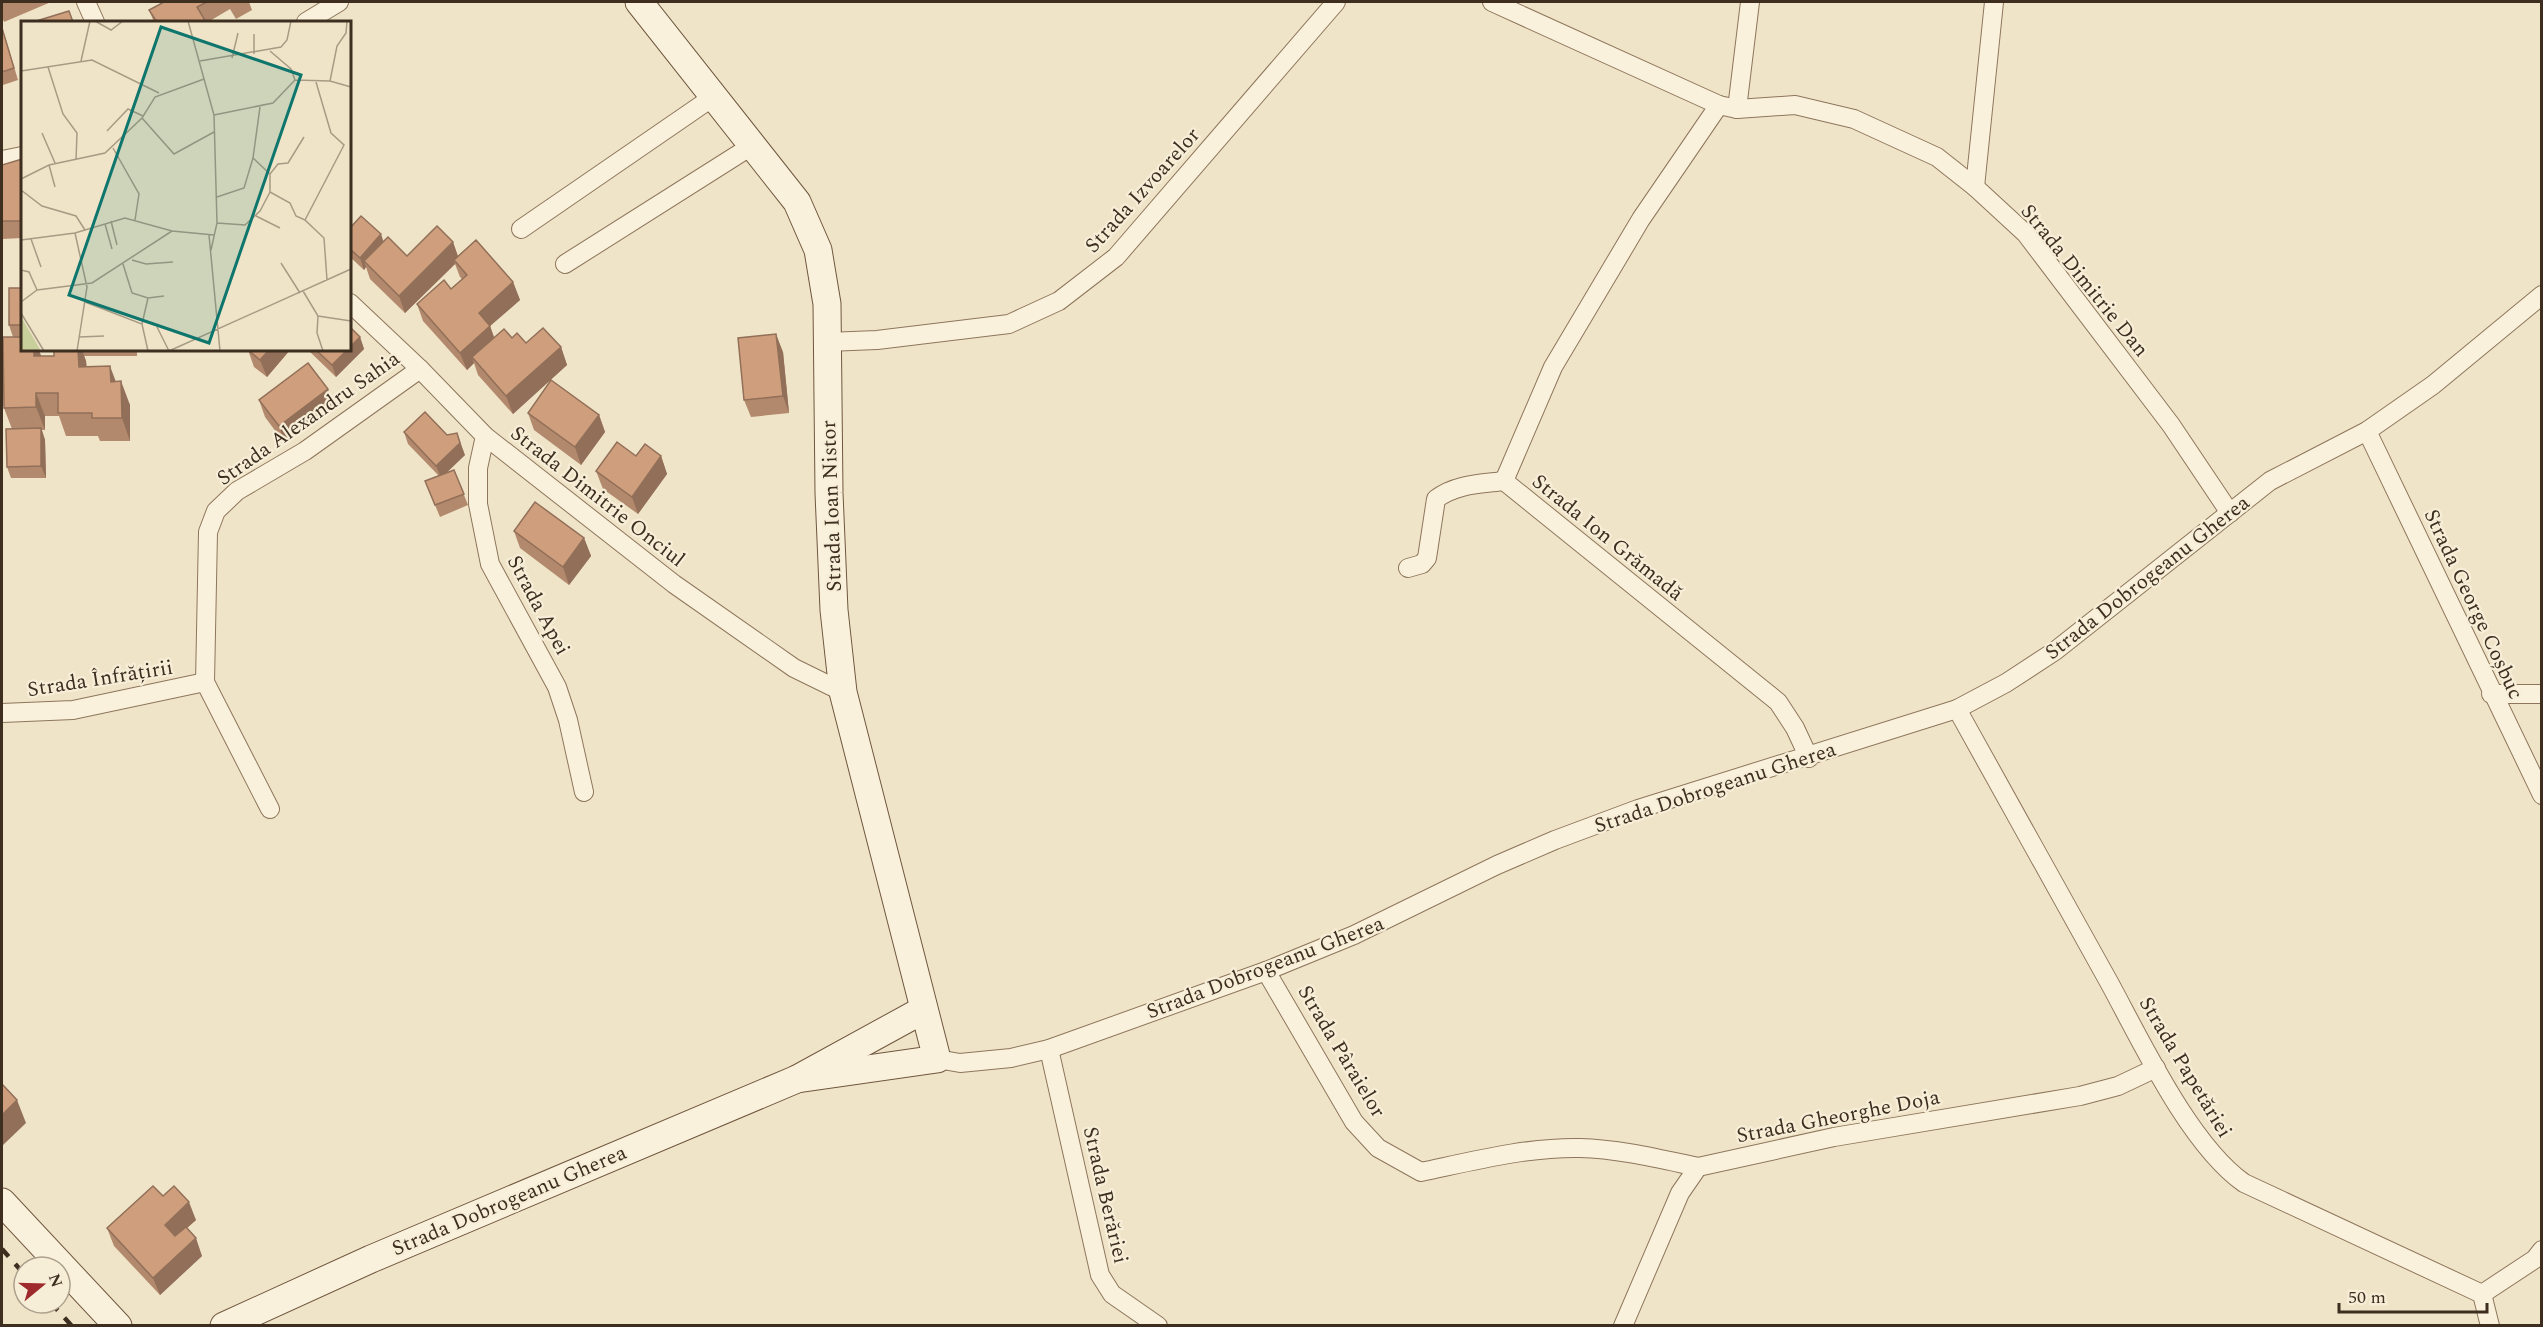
<svg xmlns="http://www.w3.org/2000/svg" width="2543" height="1327" font-family="Spectral,serif">
  <style>
    .lines { fill: none; stroke-linecap: round; stroke-linejoin: round }
    .street-casing { stroke: #8d765c; stroke-width: 20 }
    .secondary-casing { stroke: #6f573f; stroke-width: 29 }
    .street { stroke: #faf1dc; stroke-width: 18 }
    .secondary { stroke: #faf1dc; stroke-width: 27 }
    .rail { stroke: #3d2e20; stroke-width: 4.5; stroke-dasharray: 10 10; stroke-linecap: butt }
    .wall { fill: #b2896c }
    .shaded-wall { fill: #916f58 }
    .building { fill: #cf9f7d; stroke: #916f58; stroke-width: 1.5 }
    .labels { text-anchor: middle; stroke-width: 4.5; stroke-linejoin: round; paint-order: stroke }
    .street-label { font-size: 21px; fill: #3d2e20; stroke: #f7eed8 }
    .inset-road { fill: none; stroke: #a89b85; stroke-width: 1.5 }
    .view { fill: #0f766e; fill-opacity: 0.15; stroke: #0f766e; stroke-width: 3 }
    .inset-edge { fill: none; stroke: #3d2e20; stroke-width: 3 }
  </style>
  <rect width="100%" height="100%" fill="#f0e4c8"/>
  <g class="lines">
    <!-- street casing -->
    <g class="street-casing">
      <g id="street">
        <polyline points="86,2 95,22"/>
        <polyline points="1492,2 1719,105 1737,109 1795,105 1854,119 1937,157 1975,187 2026,234 2171,425 2230,513"/>
        <polyline points="306,22 339,2"/>
        <polyline points="1719,105 1641,219 1553,367 1504,481 1778,702 1795,728 1809,758"/>
        <polyline points="1737,109 1750,2"/>
        <polyline points="2,160 22,156"/>
        <polyline points="1975,187 1994,2"/>
        <polyline points="521,229 713,97"/>
        <polyline points="565,264 753,145"/>
        <polyline points="350,303 420,369 485,436 674,584 794,668 843,692"/>
        <polyline points="827,342 877,340 1009,324 1059,301 1116,257 1336,2"/>
        <polyline points="2367,431 2542,795"/>
        <polyline points="485,436 478,468 478,504 490,564 557,687 568,720 584,792"/>
        <path d="M1408,568L1422,564L1427,558L1436,499C1456,484 1480,484 1504,481"/>
        <polyline points="2491,694 2542,694"/>
        <path d="M1957,709C2008,801 2059,892 2110,984C2142,1043 2190,1145 2244,1183L2482,1294L2490,1326"/>
        <polyline points="2,713 73,710 205,682"/>
        <polyline points="270,809 205,682 208,532 216,511 237,491 305,451 420,369"/>
        <path d="M1266,971L1354,1122L1378,1148L1421,1172C1473,1161 1527,1147 1580,1148C1619,1149 1660,1159 1698,1167"/>
        <polyline points="1049,1049 1100,1275 1112,1294 1158,1326"/>
        <polyline points="937,1059 960,1063 1011,1058 1049,1049 1266,971 1354,935 1497,865 1555,840 1638,809 1957,709 2006,683 2055,651 2270,481 2367,431 2433,385 2542,295"/>
        <polyline points="2482,1294 2535,1259 2542,1250"/>
        <polyline points="1623,1326 1680,1193 1698,1167 1834,1137 2080,1096 2118,1086 2156,1068"/>
      </g>
    </g>
    <!-- secondary casing -->
    <g class="secondary-casing">
      <g id="secondary">
        <polyline points="639,2 797,202 818,250 827,304 829,493 834,610 843,692 937,1059 797,1079"/>
        <polyline points="2,1202 118,1326"/>
        <polyline points="224,1326 371,1259 797,1079 923,1010"/>
      </g>
    </g>
    <!-- street -->
    <use href="#street" class="street"/>
    <!-- secondary -->
    <use href="#secondary" class="secondary"/>
    <!-- rail -->
    <g class="rail">
      <polyline points="2,1249 24,1274"/>
      <polyline points="51,1303 72,1326"/>
    </g>
  </g>
  <!-- wall -->
  <g class="wall">
    <polygon points="2,2 51,2 4,22 2,17"/>
    <polygon points="164,2 249,2 252,10 236,19 230,9 208,22 154,22 149,10"/>
    <polygon points="2,28 6,40 18,80 3,85 2,80"/>
    <polygon points="22,159 22,238 2,239 2,165"/>
    <polygon points="350,228 384,242 407,256 453,242 458,256 513,282 520,300 490,326 494,337 512,338 526,343 561,347 567,365 513,414 478,375 474,363 467,370 423,321 417,304 451,289 462,279 460,277 455,264 405,313 370,279 366,267 364,270 350,257"/>
    <polygon points="22,288 22,350 39,350 41,356 54,356 54,350 137,350 137,356 84,356 86,361 87,367 116,382 130,405 130,441 100,441 98,436 66,436 59,416 45,416 45,430 42,430 45,440 46,478 11,478 7,467 12,429 4,408 13,337 9,325"/>
    <polygon points="360,337 364,349 336,377 308,350 350,350"/>
    <polygon points="248,350 290,350 267,377 254,367"/>
    <polygon points="783,352 789,413 751,417 744,400"/>
    <polygon points="259,400 334,407 285,444 265,417"/>
    <polygon points="528,413 599,415 605,432 581,465 534,430"/>
    <polygon points="404,432 465,455 446,473 454,470 468,505 440,517 425,481 439,476 408,444"/>
    <polygon points="661,456 667,474 638,514 603,489 596,471"/>
    <polygon points="514,531 584,538 591,556 569,585 520,548"/>
    <polygon points="163,1196 196,1220 187,1228 202,1256 160,1295 114,1246 107,1228"/>
  </g>
  <!-- shaded-wall -->
  <g class="shaded-wall">
    <polygon points="21,192 22,196 22,222 22,221"/>
    <polygon points="381,234 385,246 364,261 366,267 364,270 360,258"/>
    <polygon points="453,242 459,260 454,260 455,264 405,313 399,296"/>
    <polygon points="513,282 520,300 490,326 496,343 472,357 474,363 467,370 460,353 479,313"/>
    <polygon points="776,334 783,352 789,413 783,396"/>
    <polygon points="360,337 364,349 336,377 332,365 347,350 350,350 350,347"/>
    <polygon points="561,347 567,365 513,414 506,396"/>
    <polygon points="34,350 39,350 42,359 34,356"/>
    <polygon points="78,350 82,350 86,361 87,390 79,367"/>
    <polygon points="269,350 290,350 267,377 260,360"/>
    <polygon points="110,366 119,390 111,382"/>
    <polygon points="121,381 130,405 130,441 122,418"/>
    <polygon points="328,389 334,407 285,444 279,426"/>
    <polygon points="36,393 45,416 45,430 36,407"/>
    <polygon points="599,415 605,432 581,465 575,447"/>
    <polygon points="41,428 45,440 46,478 41,466"/>
    <polygon points="457,433 465,455 441,478 436,466"/>
    <polygon points="661,456 667,474 638,514 632,497"/>
    <polygon points="584,538 591,556 569,585 563,567"/>
    <polygon points="17,1100 26,1123 2,1146 2,1115"/>
    <polygon points="189,1202 196,1220 171,1242 165,1225"/>
    <polygon points="196,1238 202,1256 160,1295 153,1278"/>
  </g>
  <!-- building -->
  <g class="building">
    <polygon points="164,2 207,2 197,7 206,22 157,22 149,10"/>
    <polygon points="69,11 73,22 33,22"/>
    <polygon points="2,28 14,68 2,72"/>
    <polygon points="22,159 22,192 21,192 22,221 2,221 2,165"/>
    <polygon points="361,216 381,234 360,258 350,249 350,228"/>
    <polygon points="437,226 453,242 399,296 364,261 388,237 407,256"/>
    <polygon points="476,240 513,282 479,313 490,326 460,353 417,304 444,280 451,289 467,275 454,260"/>
    <rect x="9" y="288" width="13" height="37"/>
    <polygon points="350,327 360,337 350,347"/>
    <polygon points="543,328 561,347 506,396 472,357 504,329 512,338 517,333 526,343"/>
    <polygon points="776,334 783,396 744,400 738,338"/>
    <polygon points="3,337 22,337 22,350 34,350 34,356 54,356 54,350 78,350 79,367 110,366 111,382 121,381 122,418 92,418 92,413 58,413 58,393 36,393 36,407 4,408"/>
    <polygon points="248,350 269,350 260,360"/>
    <polygon points="316,350 347,350 332,365"/>
    <polygon points="308,363 328,389 279,426 259,400"/>
    <polygon points="551,380 599,415 575,447 528,413"/>
    <polygon points="425,412 447,435 457,433 460,443 436,466 404,432"/>
    <polygon points="41,428 41,466 7,467 6,429"/>
    <polygon points="617,442 636,456 645,444 661,456 632,497 596,471"/>
    <polygon points="454,470 464,494 435,505 425,481"/>
    <polygon points="535,502 584,538 563,567 514,531"/>
    <polygon points="2,1084 17,1100 2,1115"/>
    <polygon points="153,1186 163,1196 174,1186 189,1202 165,1225 175,1236 186,1227 196,1238 153,1278 107,1228"/>
  </g>
  <g class="labels">
    <!-- street labels -->
    <g class="street-label">
      <text transform="translate(1142 190) rotate(-48)" y="7">Strada Izvoarelor</text>
      <text transform="translate(2085 280) rotate(51)" y="7">Strada Dimitrie Dan</text>
      <text transform="translate(308 418) rotate(-35)" y="7">Strada Alexandru Sahia</text>
      <text transform="translate(598 496) rotate(38)" y="7">Strada Dimitrie Onciul</text>
      <text transform="translate(831 506) rotate(-92)" y="7">Strada Ioan Nistor</text>
      <text transform="translate(1608 537) rotate(39)" y="7">Strada Ion Grămadă</text>
      <text transform="translate(2147 577) rotate(-38)" y="7">Strada Dobrogeanu Gherea</text>
      <text transform="translate(2474 604) rotate(65)" y="7">Strada George Coșbuc</text>
      <text transform="translate(539 605) rotate(62)" y="7">Strada Apei</text>
      <text transform="translate(100 678) rotate(-9)" y="7">Strada Înfrățirii</text>
      <text transform="translate(1715 787) rotate(-18)" y="7">Strada Dobrogeanu Gherea</text>
      <text transform="translate(1265 967) rotate(-21)" y="7">Strada Dobrogeanu Gherea</text>
      <text transform="translate(1342 1051) rotate(59)" y="7">Strada Pâraielor</text>
      <text transform="translate(2186 1067) rotate(59)" y="7">Strada Papetăriei</text>
      <text transform="translate(1838 1116) rotate(-11)" y="7">Strada Gheorghe Doja</text>
      <text transform="translate(1106 1195) rotate(77)" y="7">Strada Berăriei</text>
      <text transform="translate(509 1200) rotate(-23)" y="7">Strada Dobrogeanu Gherea</text>
    </g>
  </g>
  <!-- overview -->
  <g transform="translate(21 21)">
    <rect width="330" height="330" fill="#f0e4c8"/>
    <path d="M0,296L2,299L20,330H0Z" fill="#c9cf9b"/>
    <path class="inset-road" d="M74,0L90,9L102,0M167,0L193,94L196,202L190,229M233,13V33M249,30L270,48L274,59M211,37L217,12M60,40L69,0M179,40L260,26L266,19L270,0M27,46L42,93L56,112L55,139M0,50L71,39L138,72M309,60L316,25L325,12L326,0M295,61L310,112L323,124L284,199L303,217L306,259M239,86L232,137L249,153V171L269,182L275,195L284,199M193,94L252,82L274,59L309,60L330,66M121,97L153,133L193,111M86,110L107,88L122,95M21,112L34,142M92,127L118,173L114,199M28,144L34,166M249,153L257,143L267,142L283,116M0,158L28,144L84,132L121,97L134,76L183,58M0,169L21,185L55,195L64,209M196,176L223,167L232,137M235,195L259,207M90,200L96,224M196,202L224,204L239,190L249,171M84,203L91,228M54,212L66,266L56,330M188,214L199,330M10,218L20,246M0,219L54,212L104,197L151,210L193,214M111,239L125,243L152,241M260,242L279,272M102,243L111,272L127,277L143,275M0,249L8,251L16,269M282,270L297,295L296,312L302,330M0,281L16,269L71,262L151,210M64,281L121,303L127,330M0,292L23,330M297,295L330,300M121,303L127,277M136,306L148,330M58,316L83,315M148,330L330,248"/>
    <path class="view" d="M140,6L280,54L188,322L48,274Z"/>
    <rect width="330" height="330" class="inset-edge"/>
  </g>
  <!-- border -->
  <rect width="2543" height="1327" fill="none" stroke="#3d2e20" stroke-width="6"/>
  <!-- north arrow -->
  <g transform="translate(42 1285) rotate(71)"><circle r="28" fill="#f7eed8" stroke="#ada18e" stroke-width="1.5"/>
  <path d="M0-4.5L10 22L0 15L-10 22Z" fill="#9e2a2b"/>
  <text y="-9" font-size="16" font-weight="bold" text-anchor="middle" fill="#3d2e20">N</text>
  </g>
  <!-- scale -->
  <path d="M2339 1303v9h148v-9" fill="none" stroke="#3d2e20" stroke-width="3"/>
  <text x="2348" y="1303" font-size="18" fill="#3d2e20" stroke="#f7eed8" stroke-width="4.5" paint-order="stroke">50 m</text>
</svg>
